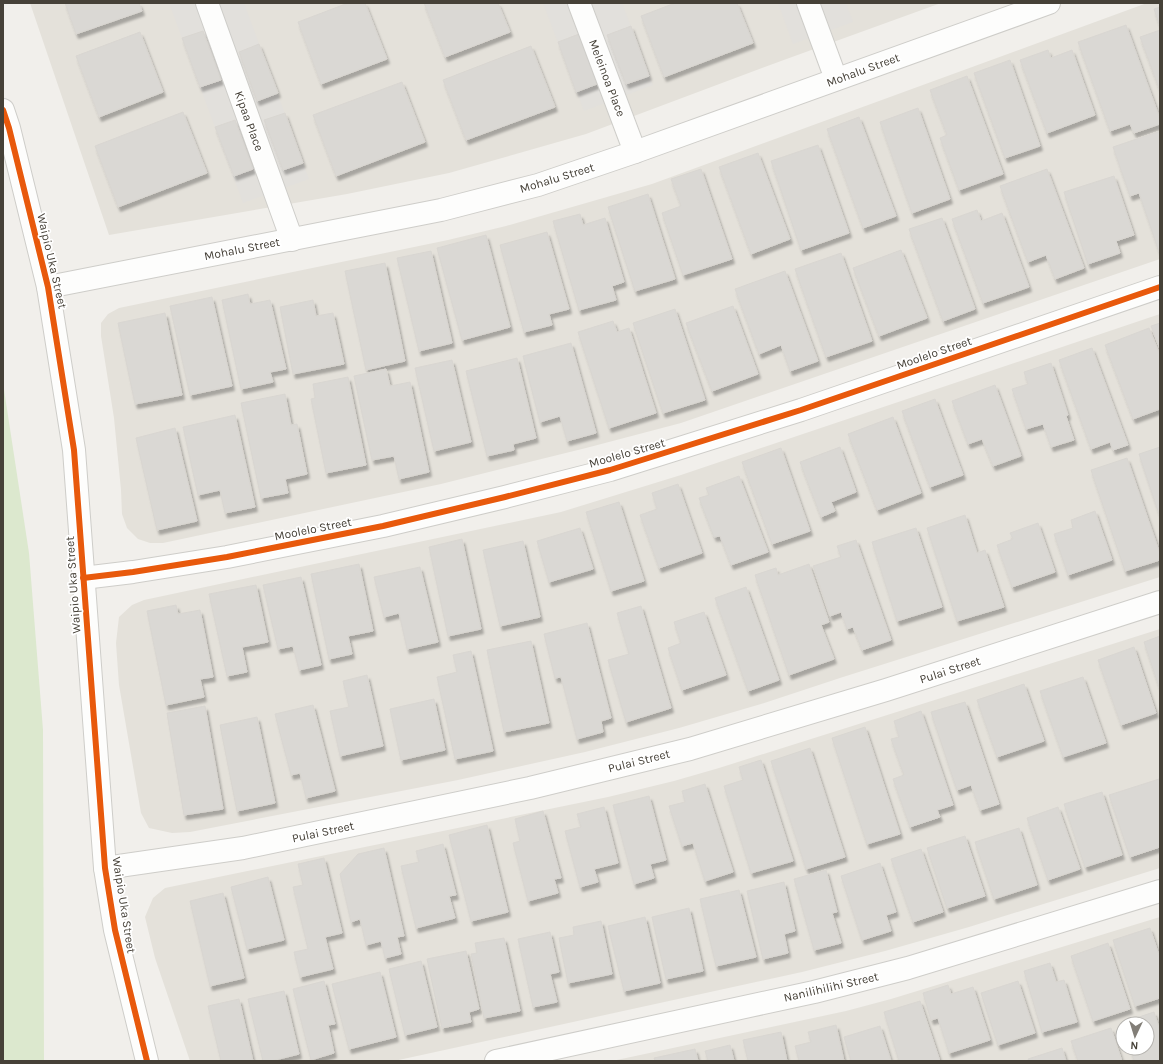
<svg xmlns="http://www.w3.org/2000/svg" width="1163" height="1064" font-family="Karla,sans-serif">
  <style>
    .residential { fill: #e4e1da; fill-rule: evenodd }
    .grass { fill: #dce8ce }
    .parking { fill: #e2e0dc }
    .building { fill: #dad8d4; stroke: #d9d6d1; filter: url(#shadow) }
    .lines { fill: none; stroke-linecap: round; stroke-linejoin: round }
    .minor-casing { stroke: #cecdc9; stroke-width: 24 }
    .minor { stroke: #fdfdfc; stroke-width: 22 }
    .cycleway-casing { stroke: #fff; stroke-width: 8 }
    .cycleway { stroke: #e8590c; stroke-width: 6 }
    .labels { text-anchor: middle; stroke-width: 3.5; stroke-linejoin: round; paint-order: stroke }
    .street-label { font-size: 12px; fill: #464138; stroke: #fff }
  </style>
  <defs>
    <filter id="shadow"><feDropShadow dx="2.5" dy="4.5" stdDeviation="1" flood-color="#0004"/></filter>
  </defs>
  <rect width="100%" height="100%" fill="#f1efeb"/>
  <!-- residential -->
  <g class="residential">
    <polygon points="30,3 941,3 781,61 586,134 449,173 347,194 109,235"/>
    <polygon points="1147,3 1160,3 1160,259 681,423 586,448 441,484 163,543 150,543 138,539 127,528 122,514 121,490 114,418 101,336 101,323 108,314 119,308 448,240 506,226 652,184"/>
    <polygon points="1160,314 1160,577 843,677 761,704 679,728 585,752 458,780 190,832 172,833 149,828 141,813 119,685 116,643 119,617 132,605 144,600 561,512 681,475"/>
    <polygon points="1160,629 1160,868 969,927 885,951 802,972 394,1061 190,1061 155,958 145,917 153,898 165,888 608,797 674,781 719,768"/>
    <path d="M1160,917V1061H612L846,1011L891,999ZM1123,1024H1147V1048H1123Z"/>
  </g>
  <!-- grass -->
  <polygon class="grass" points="3,383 29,553 43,730 44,1061 3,1061"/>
  <!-- parking -->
  <g class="parking">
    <polygon points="169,3 244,3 309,179 243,203"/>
    <polygon points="543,3 622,3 653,85 584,111"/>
    <polygon points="778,3 846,3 853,22 793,44"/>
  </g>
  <!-- building -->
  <g class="building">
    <polygon points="65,3 139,3 142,11 76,34"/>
    <polygon points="348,3 365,3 387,59 321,84 298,22"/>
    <polygon points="424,3 498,3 510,32 445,57"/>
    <polygon points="675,3 737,3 753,43 664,77 641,16"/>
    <polygon points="1160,7 1160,27 1154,9"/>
    <polygon points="1126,25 1160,119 1160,124 1134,133 1130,124 1110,131 1078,42"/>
    <polygon points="631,26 649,76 626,84 607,35"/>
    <polygon points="1160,30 1160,91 1140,37"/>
    <polygon points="203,31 221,80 200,87 182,38"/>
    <polygon points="140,32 163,92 99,117 76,56"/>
    <polygon points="579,34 597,84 576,92 558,42"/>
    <polygon points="259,44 278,93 257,101 239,52"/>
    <polygon points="531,46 555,107 466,140 443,80"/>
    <polygon points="1048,50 1051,58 1072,50 1095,115 1047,133 1020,60"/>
    <polygon points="1010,60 1040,146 1005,158 974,73"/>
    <polygon points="967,76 1003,174 959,190 940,138 947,135 930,90"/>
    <polygon points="402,82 425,142 336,176 313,115"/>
    <polygon points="918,108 950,199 912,213 880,122"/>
    <polygon points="183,112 207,173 118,207 95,146"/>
    <polygon points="285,113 303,163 283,170 264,120"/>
    <polygon points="859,117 896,216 863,228 827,129"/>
    <polygon points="235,120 253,169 234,176 215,127"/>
    <polygon points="1160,131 1160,251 1159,252 1139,193 1130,196 1113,147"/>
    <polygon points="818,145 849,233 801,250 771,161"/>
    <polygon points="758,153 790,239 751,254 719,167"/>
    <polygon points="701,169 732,259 683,275 662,213 681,206 671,179"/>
    <polygon points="1047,169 1084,268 1055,279 1046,255 1028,262 1000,186"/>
    <polygon points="1114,176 1134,235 1116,241 1120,253 1088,264 1064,192"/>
    <polygon points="648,194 675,279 635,291 608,207"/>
    <polygon points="977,210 981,221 1002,213 1029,287 983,303 952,219"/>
    <polygon points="580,214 583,225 605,218 624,282 612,286 616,300 579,310 553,221"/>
    <polygon points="942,218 975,309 943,321 909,229"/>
    <polygon points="547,232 569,309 549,314 552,325 524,332 500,245"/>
    <polygon points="486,235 510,327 462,340 437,248"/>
    <polygon points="901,250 927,318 879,336 853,268"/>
    <polygon points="431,251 452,343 419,351 397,258"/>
    <polygon points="841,253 872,341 826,357 795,269"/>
    <polygon points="385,263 405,361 366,370 345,271"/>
    <polygon points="785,271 818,361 790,371 781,345 759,354 735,289"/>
    <polygon points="248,294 250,304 270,300 286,369 270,372 273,382 241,389 222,300"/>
    <polygon points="212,297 232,386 190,395 170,306"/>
    <polygon points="313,300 316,316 333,313 344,364 293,374 280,307"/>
    <polygon points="733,306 758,374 712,391 686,323"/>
    <polygon points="675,309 705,400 663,413 633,323"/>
    <polygon points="165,313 182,395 135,404 118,323"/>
    <polygon points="613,321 617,332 629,328 656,413 609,428 578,332"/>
    <polygon points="1160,323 1160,349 1151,326"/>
    <polygon points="1149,328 1160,355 1160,409 1133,419 1105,345"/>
    <polygon points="571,343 596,433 567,441 560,416 540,422 523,356"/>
    <polygon points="1092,348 1128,445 1113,450 1110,442 1091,449 1059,360"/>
    <polygon points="517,358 536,438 513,444 514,450 487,456 466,371"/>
    <polygon points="452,360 471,442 434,451 415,368"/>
    <polygon points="1051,363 1068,415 1066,416 1074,440 1051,447 1043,424 1026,429 1012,389 1028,384 1024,372"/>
    <polygon points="386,369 390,386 410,382 429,472 399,479 394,456 372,460 354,376"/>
    <polygon points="348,377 366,465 326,473 311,399 315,398 313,384"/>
    <polygon points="995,385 1021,456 993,466 982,439 968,444 952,401"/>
    <polygon points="285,394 291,425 297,424 307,474 285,479 288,493 261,498 241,403"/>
    <polygon points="935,399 963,475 930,487 902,411"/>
    <polygon points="235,415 255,507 225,513 220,490 198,495 183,427"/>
    <polygon points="893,417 921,493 877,510 848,434"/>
    <polygon points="175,428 197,521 157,530 136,438"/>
    <polygon points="840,447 856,492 831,502 835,511 821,517 800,462"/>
    <polygon points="1160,447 1160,517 1139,454"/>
    <polygon points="781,448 810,531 772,544 742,462"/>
    <polygon points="1127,458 1160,554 1160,560 1125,571 1091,470"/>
    <polygon points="739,476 768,552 731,565 720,536 714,537 699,498 709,495 706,488"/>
    <polygon points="678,484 702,553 659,568 640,515 657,509 652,493"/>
    <polygon points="619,502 644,581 611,591 586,512"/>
    <polygon points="1095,511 1112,560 1068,575 1054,534 1073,528 1071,520"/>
    <polygon points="965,515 977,553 985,550 1004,607 957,621 927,528"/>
    <polygon points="1038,523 1055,572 1012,587 997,545 1013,539 1010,533"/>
    <polygon points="580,528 593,569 549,582 537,541"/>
    <polygon points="916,528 942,607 897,621 872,542"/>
    <polygon points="462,539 481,629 448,636 429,547"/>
    <polygon points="856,540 891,640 862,650 853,627 847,629 841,612 830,616 813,566 841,557 837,546"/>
    <polygon points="523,541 540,617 500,626 483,550"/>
    <polygon points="359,564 373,631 348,636 352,654 329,659 311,574"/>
    <polygon points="809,564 829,622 821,625 834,659 789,675 755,575 776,568 778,575"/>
    <polygon points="420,567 438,642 407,649 399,613 384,617 374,577"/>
    <polygon points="301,577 321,665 299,670 293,646 278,649 263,585"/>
    <polygon points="256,585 268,642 242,647 247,672 227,676 209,594"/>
    <polygon points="746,587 779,680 748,691 715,598"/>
    <polygon points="176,605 178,614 200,610 213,677 200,679 204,697 166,705 147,611"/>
    <polygon points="641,606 671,708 626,722 608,660 629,654 617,613"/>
    <polygon points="704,612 726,675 682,690 668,648 681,643 674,622"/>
    <polygon points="587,623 611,718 601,721 603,732 577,739 561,677 555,678 544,634"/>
    <polygon points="1160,636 1160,690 1144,642"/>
    <polygon points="531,641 549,723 504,732 487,650"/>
    <polygon points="1134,647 1156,713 1121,725 1098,660"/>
    <polygon points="471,651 493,751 455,759 437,677 457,672 453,655"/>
    <polygon points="367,675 383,746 340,756 330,711 349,707 343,681"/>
    <polygon points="1083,677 1106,743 1063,757 1040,691"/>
    <polygon points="1024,684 1044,741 997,757 977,700"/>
    <polygon points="434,699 445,750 401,760 390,709"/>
    <polygon points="965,702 999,804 980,810 971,785 957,790 931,712"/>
    <polygon points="313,705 335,791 306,798 300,773 291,775 275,714"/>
    <polygon points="205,706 223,809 184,815 167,713"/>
    <polygon points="921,711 953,805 937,810 940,817 910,827 893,779 904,775 891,739 899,737 894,721"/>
    <polygon points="257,717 275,803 237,811 220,725"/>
    <polygon points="865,727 900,834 867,844 832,738"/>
    <polygon points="810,748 845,857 806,869 771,761"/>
    <polygon points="761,760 793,861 751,873 724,786 743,780 739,767"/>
    <polygon points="1159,779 1160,783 1160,847 1130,857 1109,795"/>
    <polygon points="705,784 733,872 705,881 693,843 682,846 669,806 685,802 682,791"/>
    <polygon points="1102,792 1122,855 1085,867 1064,804"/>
    <polygon points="649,796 666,860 650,864 654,878 634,884 613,805"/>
    <polygon points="604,807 618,863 594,869 598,882 580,887 565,831 581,827 577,814"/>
    <polygon points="1058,807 1080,869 1048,880 1027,818"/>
    <polygon points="543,811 561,878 554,879 558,893 528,901 513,843 520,841 515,819"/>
    <polygon points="487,825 508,912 471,921 449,835"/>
    <polygon points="1019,828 1037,885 994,899 975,842"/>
    <polygon points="965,836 985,896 947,908 927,848"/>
    <polygon points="443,844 456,895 449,896 455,918 416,928 401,866 419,862 416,851"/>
    <polygon points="384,848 404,936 397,937 401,954 385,958 381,941 366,945 360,919 351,922 340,874 358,854"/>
    <polygon points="921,849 943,912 913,922 891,859"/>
    <polygon points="324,858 342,933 325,937 333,969 300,977 294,952 308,949 293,887 303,885 298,864"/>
    <polygon points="880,863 896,912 886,915 891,931 862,940 841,876"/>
    <polygon points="826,870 837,912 832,913 841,943 814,950 794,879"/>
    <polygon points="268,877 284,940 247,949 231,887"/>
    <polygon points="784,882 795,931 784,934 788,953 763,959 747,891"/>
    <polygon points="739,890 756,957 716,966 700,899"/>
    <polygon points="223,893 244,978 210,986 190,901"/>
    <polygon points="689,908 703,971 666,979 652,917"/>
    <polygon points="645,917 660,983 624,991 608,926"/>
    <polygon points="601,921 612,974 568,983 559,938 574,935 573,927"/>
    <polygon points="1150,928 1160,958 1160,998 1135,1006 1113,940"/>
    <polygon points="550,932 559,972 550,974 557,1002 533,1007 518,939"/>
    <polygon points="504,938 520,1011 484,1018 471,954 477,953 475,943"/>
    <polygon points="1108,943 1130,1009 1093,1021 1071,956"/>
    <polygon points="466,951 479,1009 469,1012 471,1022 442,1028 427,959"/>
    <polygon points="421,961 437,1027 405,1035 389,969"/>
    <polygon points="1050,963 1056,982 1064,980 1077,1022 1042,1032 1024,971"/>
    <polygon points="380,972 396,1037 349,1049 332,984"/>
    <polygon points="324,981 335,1024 328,1025 334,1053 311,1060 293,989"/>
    <polygon points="1018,981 1035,1033 998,1045 981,993"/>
    <polygon points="948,985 951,994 973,987 990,1040 949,1053 938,1018 931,1020 923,993"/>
    <polygon points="284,991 299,1054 271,1061 263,1061 248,999"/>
    <polygon points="239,999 253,1061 221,1061 208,1006"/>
    <polygon points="920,1001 940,1061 899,1061 884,1012"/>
    <polygon points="1154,1012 1160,1031 1160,1061 1134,1061 1130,1048 1147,1048 1147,1024 1123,1024 1123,1027 1121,1023"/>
    <polygon points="836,1025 844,1061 799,1061 795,1046 811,1042 808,1032"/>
    <polygon points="880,1026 891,1061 851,1061 844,1037"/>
    <polygon points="1111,1028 1122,1061 1078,1061 1071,1041"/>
    <polygon points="781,1032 787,1061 748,1061 743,1040"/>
    <polygon points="730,1045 734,1061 708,1061 705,1051"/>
    <polygon points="1062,1048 1066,1061 1029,1061 1028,1059"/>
    <polygon points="695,1049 698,1061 655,1061 654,1058"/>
  </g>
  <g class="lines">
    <!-- minor casing -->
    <g class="minor-casing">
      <g id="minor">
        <polyline points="207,3 292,240"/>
        <polyline points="579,3 635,152"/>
        <polyline points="808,3 836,79"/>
        <polyline points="3,110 9,128 48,287 74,450 105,868 115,930 147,1061"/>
        <polyline points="48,287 441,210 538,185 635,152 1049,3"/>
        <polyline points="83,578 133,572 227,557 383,526 505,497 610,470 801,410 1160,287"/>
        <polyline points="105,868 243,848 530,788 690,749 886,690 1160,602"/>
        <polyline points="496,1061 814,992 908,968 1160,891"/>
      </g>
    </g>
    <!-- minor -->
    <use href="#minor" class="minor"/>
    <!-- cycleway casing -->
    <g class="cycleway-casing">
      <g id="cycleway">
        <polyline points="3,110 9,128 48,287 74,450 105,868 115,930 147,1061"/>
        <polyline points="83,578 133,572 227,557 383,526 505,497 610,470 801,410 1160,287"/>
      </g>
    </g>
    <!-- cycleway -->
    <use href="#cycleway" class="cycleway"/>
  </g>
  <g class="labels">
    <!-- street labels -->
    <g class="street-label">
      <text transform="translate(863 70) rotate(-20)" y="4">Mohalu Street</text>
      <text transform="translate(607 78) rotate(69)" y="4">Meleinoa Place</text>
      <text transform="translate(249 121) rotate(70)" y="4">Kipaa Place</text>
      <text transform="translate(557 178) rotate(-17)" y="4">Mohalu Street</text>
      <text transform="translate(242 249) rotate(-11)" y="4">Mohalu Street</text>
      <text transform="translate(52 261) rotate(77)" y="4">Waipio Uka Street</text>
      <text transform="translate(934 353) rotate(-19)" y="4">Moolelo Street</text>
      <text transform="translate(627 453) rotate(-16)" y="4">Moolelo Street</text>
      <text transform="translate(313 529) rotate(-11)" y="4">Moolelo Street</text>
      <text transform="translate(73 585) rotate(-94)" y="4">Waipio Uka Street</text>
      <text transform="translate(950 670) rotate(-18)" y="4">Pulai Street</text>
      <text transform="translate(639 761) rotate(-14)" y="4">Pulai Street</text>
      <text transform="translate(323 832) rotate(-12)" y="4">Pulai Street</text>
      <text transform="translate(124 905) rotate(81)" y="4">Waipio Uka Street</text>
      <text transform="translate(831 987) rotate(-13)" y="4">Nanilihilihi Street</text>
    </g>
  </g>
  <!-- border -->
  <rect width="1163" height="1064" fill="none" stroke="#464138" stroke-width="8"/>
  <!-- north arrow -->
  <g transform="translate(1135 1036) rotate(184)"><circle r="19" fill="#ffffff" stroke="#b5b3af"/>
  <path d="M0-3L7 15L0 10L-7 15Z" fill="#827e77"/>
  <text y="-6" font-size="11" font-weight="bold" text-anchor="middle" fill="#464138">N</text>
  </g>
</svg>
